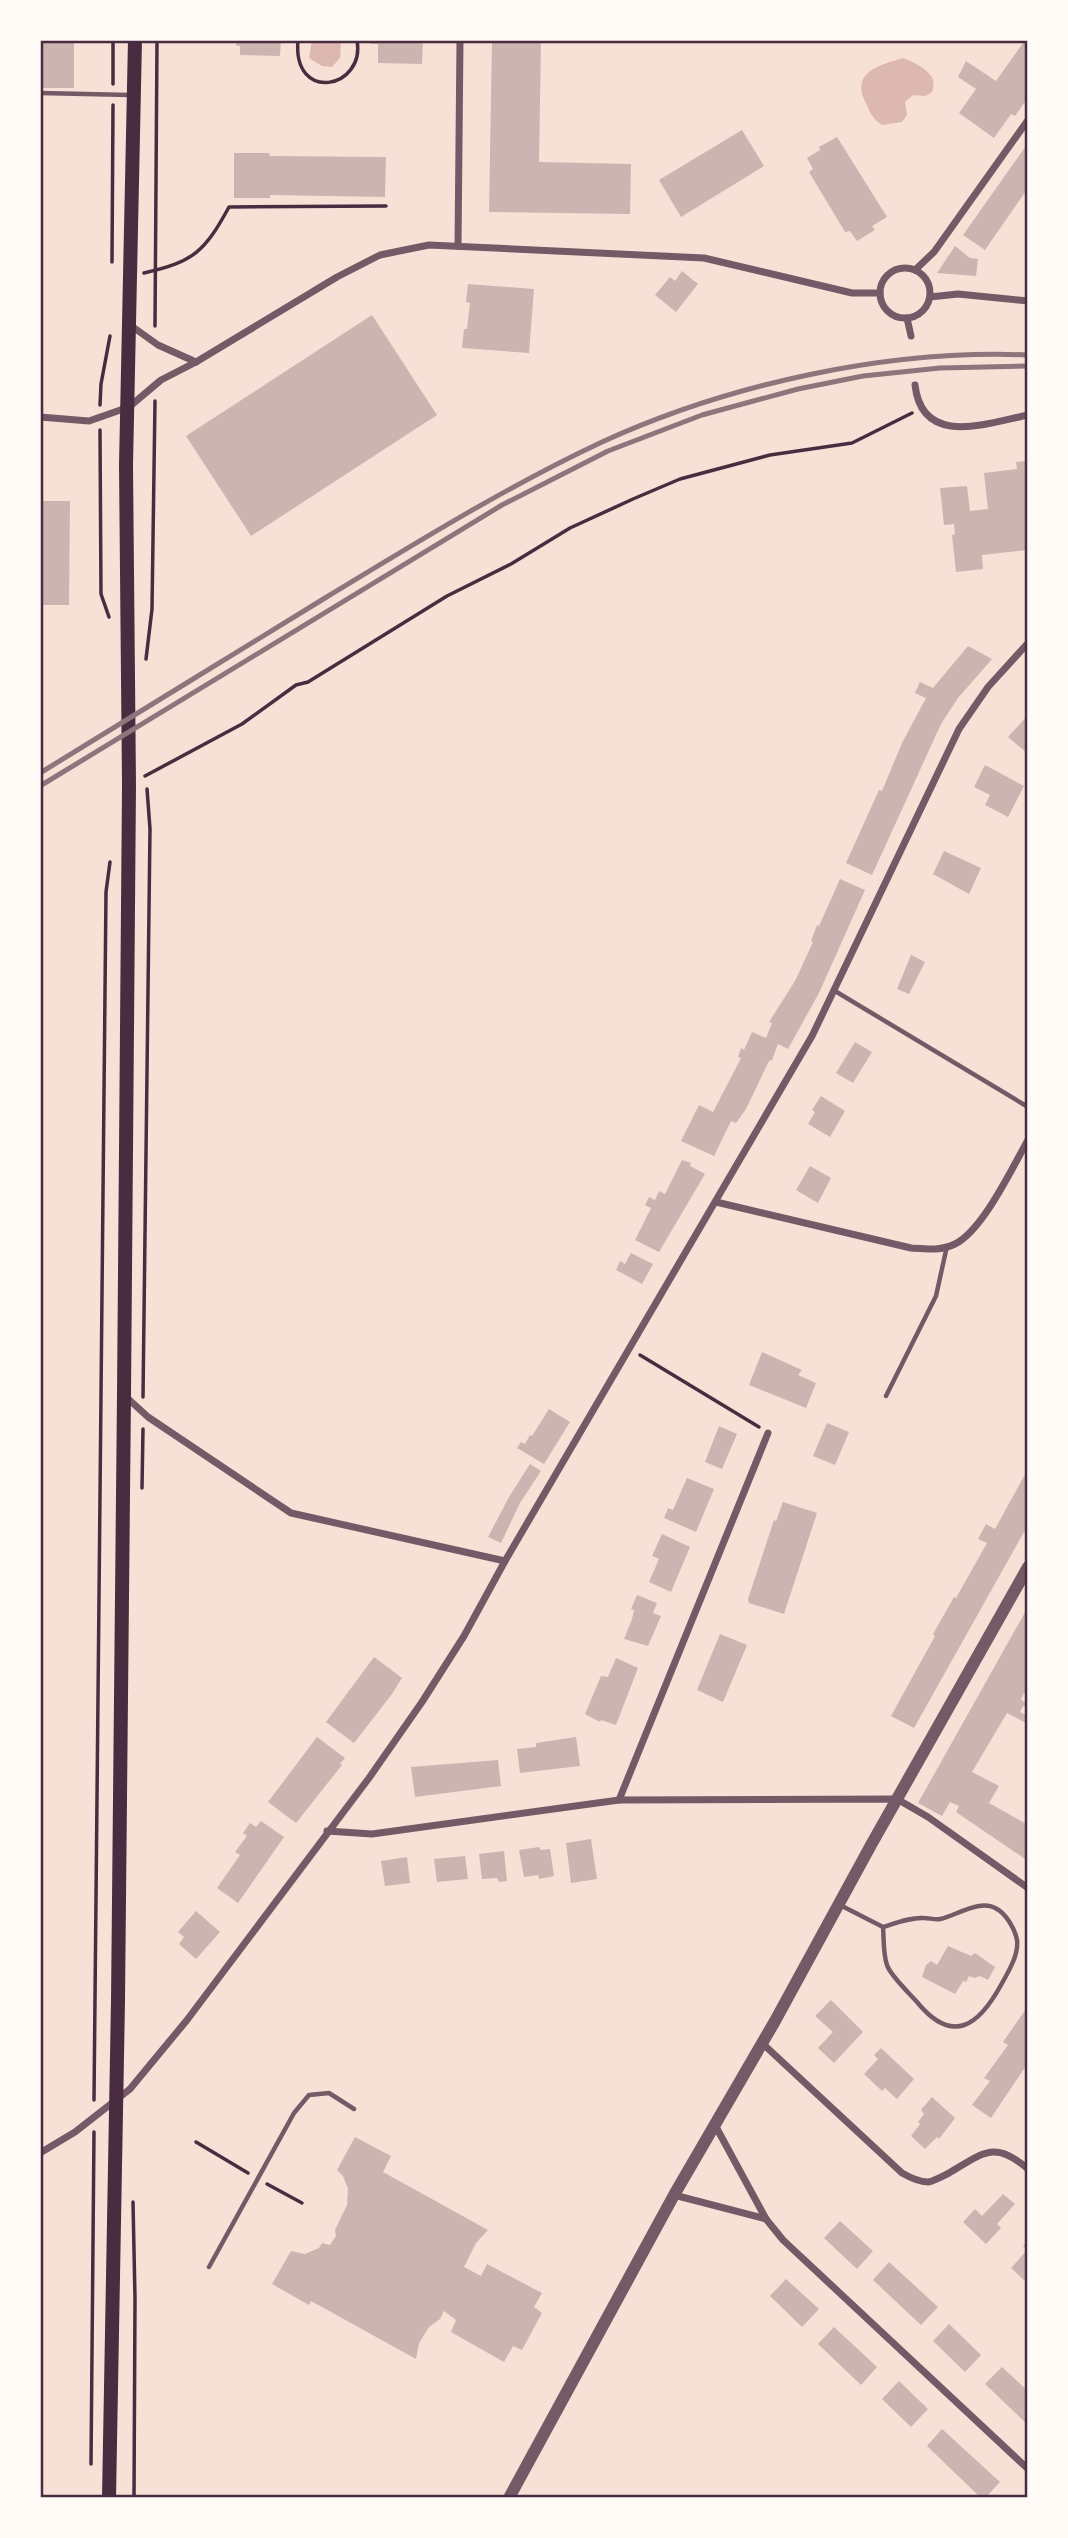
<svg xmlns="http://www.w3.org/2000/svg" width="1068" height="2538" font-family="'Work Sans',sans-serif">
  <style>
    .water { fill: #dcb8b0 }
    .building { fill: #ccb4b1 }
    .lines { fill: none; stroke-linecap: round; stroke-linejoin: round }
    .path { stroke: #4a2c40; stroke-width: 3.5 }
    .service { stroke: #755966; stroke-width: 4.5 }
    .minor { stroke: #755966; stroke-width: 7 }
    .tertiary { stroke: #755966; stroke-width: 12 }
    .secondary { stroke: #4a2c40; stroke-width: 14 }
    .rail { stroke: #8f747c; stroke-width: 5 }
    .neatline { fill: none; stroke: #4a2c40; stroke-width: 2.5 }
  </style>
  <rect width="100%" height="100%" fill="#f7e1d7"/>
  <!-- water -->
  <g class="water">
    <polygon points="312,40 341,40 340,58 332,67 322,66 309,58"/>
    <path d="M903,58C918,64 940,74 932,92L925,96L913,95L905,102L907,115L902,122L882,125C873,119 870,113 866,103C850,72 880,65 903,58Z"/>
  </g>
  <!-- building -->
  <g class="building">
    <rect x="40" y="40" width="34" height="48"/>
    <polygon points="234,40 281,40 280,56 240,55 240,46 237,46"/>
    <polygon points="371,40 423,40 422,64 378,63 378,44 371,44"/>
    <polygon points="492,40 541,40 539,162 631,164 630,214 489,212"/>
    <polygon points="1025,40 1028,41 1028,98 1015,116 1011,114 994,138 959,113 976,89 958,77 966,61 996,81"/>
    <polygon points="742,130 764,166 681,217 659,180"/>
    <polygon points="837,137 887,217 872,226 875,230 857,241 850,231 845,232 809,172 813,169 807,158 820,150 819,147"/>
    <polygon points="1028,143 1028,188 985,250 963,235"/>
    <polygon points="234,153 269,153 270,156 386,157 385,197 270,195 270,198 234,198"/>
    <polygon points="955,246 970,258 978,259 976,276 937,273"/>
    <polygon points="682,271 698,284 676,312 655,295 670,277 675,281"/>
    <polygon points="468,284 534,289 529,353 462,348 464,329 467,329 470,303 466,302"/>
    <polygon points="372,315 437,415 251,536 186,436"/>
    <polygon points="1028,461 1028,550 982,555 983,569 956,572 952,535 955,534 954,524 944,525 940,488 967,486 970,511 988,509 984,473 1017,469 1016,462"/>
    <polygon points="40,501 70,501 69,605 40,605"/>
    <polygon points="968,646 992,659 958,698 941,724 872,875 846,863 879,790 882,791 902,743 926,698 915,693 920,682 933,688"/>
    <polygon points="1028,715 1028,754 1008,737"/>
    <polygon points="985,765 1024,786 1008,817 985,805 990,795 974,787"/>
    <polygon points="944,851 981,868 969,894 933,874"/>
    <polygon points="840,879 865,890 819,993 788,1049 778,1044 772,1060 769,1061 746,1109 736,1123 731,1121 714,1156 681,1141 699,1105 713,1112 741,1058 738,1057 741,1048 744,1050 752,1032 766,1038 772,1023 769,1022 795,981 813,942 811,941 817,925 819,926"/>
    <polygon points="911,955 925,962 909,994 897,989"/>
    <polygon points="855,1042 872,1052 853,1083 836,1073"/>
    <polygon points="821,1096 845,1111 830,1137 808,1124 815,1112 812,1110"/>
    <polygon points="682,1160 691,1163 690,1166 705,1174 659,1252 635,1240 651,1208 645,1205 649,1197 655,1200 659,1191 665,1194"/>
    <polygon points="810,1166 831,1178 818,1203 796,1190"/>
    <polygon points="631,1253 653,1264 642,1284 616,1270 620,1261 625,1264"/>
    <polygon points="762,1352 802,1370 798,1375 816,1383 806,1408 749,1385"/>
    <polygon points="549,1409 570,1422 544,1464 517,1448 521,1442 525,1444 530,1435 532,1436"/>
    <polygon points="827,1423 849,1432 835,1465 813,1456"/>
    <polygon points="719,1426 737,1434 722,1469 705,1462"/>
    <polygon points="530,1464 541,1471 520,1503 501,1543 488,1537 509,1497"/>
    <polygon points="1028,1469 1028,1525 914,1728 891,1716 935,1636 933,1634 954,1597 956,1598 987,1543 978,1539 986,1524 995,1529"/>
    <polygon points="687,1478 714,1489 696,1532 664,1518 668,1508 673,1510"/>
    <polygon points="783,1502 817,1513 784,1614 749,1603 748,1599 774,1520 776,1521"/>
    <polygon points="662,1534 690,1547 671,1592 649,1582 659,1559 652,1556"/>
    <polygon points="637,1595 657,1603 653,1613 661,1616 648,1646 624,1639 632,1619 634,1610 631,1609"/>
    <polygon points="1028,1607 1028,1695 1024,1693 1021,1699 1028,1706 1023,1706 1020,1712 1028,1716 1028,1724 1007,1713 972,1772 999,1786 989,1803 1028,1825 1028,1861 956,1812 959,1806 950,1802 942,1816 918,1803"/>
    <polygon points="720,1634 747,1645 723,1702 697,1690"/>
    <polygon points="374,1657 402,1678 392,1694 354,1743 326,1722"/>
    <polygon points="616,1658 638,1668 616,1725 601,1720 600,1722 585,1714 601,1676 608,1677"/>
    <polygon points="317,1737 345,1758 340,1764 342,1765 296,1823 268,1802"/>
    <polygon points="576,1737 580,1766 520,1773 517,1749 536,1747 536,1743"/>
    <polygon points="498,1760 501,1786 415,1797 411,1767"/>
    <polygon points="261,1821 284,1837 238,1903 217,1888 240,1855 235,1852 247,1836 243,1833 250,1823 256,1827"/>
    <polygon points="591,1839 597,1879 571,1883 566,1843"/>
    <polygon points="539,1847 541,1850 550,1849 554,1876 539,1879 538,1875 524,1877 519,1850"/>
    <polygon points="504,1851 507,1881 499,1882 497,1878 482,1879 479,1854"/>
    <polygon points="465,1856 468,1879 437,1882 434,1859"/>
    <polygon points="407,1857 410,1883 385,1886 381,1861"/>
    <polygon points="196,1911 220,1932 196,1959 179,1944 184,1937 178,1932"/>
    <polygon points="948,1946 971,1956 975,1953 995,1967 988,1980 980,1976 975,1978 969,1976 966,1982 963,1981 955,1994 922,1977 926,1965 931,1961 937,1965"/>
    <polygon points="831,2000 863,2032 834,2063 818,2048 833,2032 815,2016"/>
    <polygon points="1028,2006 1028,2063 991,2118 972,2105 990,2081 984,2078 1008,2045 1003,2042"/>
    <polygon points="881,2048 914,2079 897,2099 885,2088 882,2091 864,2074 878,2059 874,2055"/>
    <polygon points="932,2097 955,2118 939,2139 937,2137 925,2149 911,2136 920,2124 918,2122 924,2114 921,2110"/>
    <polygon points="355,2137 391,2156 383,2172 488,2230 476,2243 464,2267 481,2276 487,2264 542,2293 534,2307 542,2313 522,2350 513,2346 504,2362 451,2332 456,2320 444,2311 440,2319 429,2327 419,2343 416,2359 311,2301 309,2305 272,2284 291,2251 305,2254 319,2248 322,2243 330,2245 336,2236 335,2230 347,2205 348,2189 343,2176 337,2170"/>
    <polygon points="1003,2194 1015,2204 997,2224 1001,2228 986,2244 963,2222 975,2209 982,2216"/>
    <polygon points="840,2221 873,2251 857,2269 824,2238"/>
    <polygon points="1028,2240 1028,2280 1026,2282 1011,2268 1027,2250 1023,2246"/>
    <polygon points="889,2262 938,2307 921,2325 873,2280"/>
    <polygon points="786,2279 819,2309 802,2327 770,2296"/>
    <polygon points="949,2324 981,2355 965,2372 933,2341"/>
    <polygon points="834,2327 877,2367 861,2385 818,2344"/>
    <polygon points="1002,2367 1028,2391 1028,2425 985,2384"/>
    <polygon points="899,2381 928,2409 911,2427 882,2399"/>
    <polygon points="942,2429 1000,2482 985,2498 981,2498 927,2446"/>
  </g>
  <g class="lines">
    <!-- path -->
    <g class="path">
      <polyline points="113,40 113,84"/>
      <path d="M298,40C292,104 366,89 357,40"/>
      <polyline points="112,262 113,105"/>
      <path d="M144,273C194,262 205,251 229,207L386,206"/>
      <polyline points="155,326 157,40"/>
      <polyline points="100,405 101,384 110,336"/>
      <polyline points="100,430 101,594 109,617"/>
      <polyline points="146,659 152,609 155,401"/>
      <polyline points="145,776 242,724 296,685 308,682 447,596 511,564 570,528 633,499 680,479 770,455 852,443 912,413"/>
      <polyline points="640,1355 759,1427"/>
      <polyline points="143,1397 150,829 147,789"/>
      <polyline points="142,1488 143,1429"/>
      <polyline points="94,2100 106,892 110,862"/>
      <polyline points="196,2142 248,2173"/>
      <polyline points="267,2184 302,2203"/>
      <polyline points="133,2202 135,2298 134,2498"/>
      <polyline points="91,2464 94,2132"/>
    </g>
    <!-- service -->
    <g class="service">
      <polyline points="40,93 130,95"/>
      <polyline points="835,991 1028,1107"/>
      <polyline points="886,1396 936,1296 947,1246"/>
      <path d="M840,1905L883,1927C896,1923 910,1917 924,1918C929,1918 935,1920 940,1919C956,1916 980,1898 997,1909C1006,1914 1015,1929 1017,1940C1019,1955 1008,1972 1001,1985C979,2025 953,2046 917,2002C909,1993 890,1975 887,1965C883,1954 884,1939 883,1927"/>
      <polyline points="209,2267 294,2113 309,2095 329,2093 354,2109"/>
    </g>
    <!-- minor -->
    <g class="minor">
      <polyline points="458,246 460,40"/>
      <circle cx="905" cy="293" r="25"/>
      <polyline points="915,270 934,252 1028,120"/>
      <polyline points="930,297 958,294 1028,301"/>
      <polyline points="907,318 911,336"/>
      <polyline points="130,325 158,345 196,362"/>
      <path d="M915,385C922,448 988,423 1028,415"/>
      <polyline points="40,417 89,421 129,407 161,380 196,362 337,277 380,255 429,245 704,258 852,293 880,293"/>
      <path d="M716,1202L911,1248C926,1249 941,1251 955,1244C983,1230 1012,1168 1028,1140"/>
      <polyline points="125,1396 148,1417 291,1513 505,1561"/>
      <polyline points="619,1800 768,1433"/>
      <polyline points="327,1831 372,1834 619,1800 897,1799 928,1817 1028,1888"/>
      <path d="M762,2043L902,2173C909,2177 919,2182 928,2182C934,2181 943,2176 949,2173C982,2154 994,2139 1028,2169"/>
      <polyline points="715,2125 766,2219 783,2240 1028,2469"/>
      <polyline points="40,2153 75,2132 130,2089 187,2020 369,1778 422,1702 464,1636 505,1561 812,1036 959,729 988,687 1028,643"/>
      <polyline points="674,2195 766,2219"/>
    </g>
    <!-- tertiary -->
    <polyline class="tertiary" points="509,2498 674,2195 775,2021 871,1845 1028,1567"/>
    <!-- secondary -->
    <polyline class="secondary" points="109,2498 118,2001 124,1394 129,785 126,465 135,40"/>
    <!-- rail -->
    <g class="rail">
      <path d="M40,773C135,715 230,656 325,598C416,543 506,487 602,442C729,384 888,349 1028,355"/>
      <polyline points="40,786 502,505 608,451 702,415 798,389 863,376 940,368 1028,366"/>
    </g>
  </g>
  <!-- border -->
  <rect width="1068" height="2538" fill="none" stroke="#fffaf5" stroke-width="84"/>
  <rect x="42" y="42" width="984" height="2454" class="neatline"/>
</svg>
